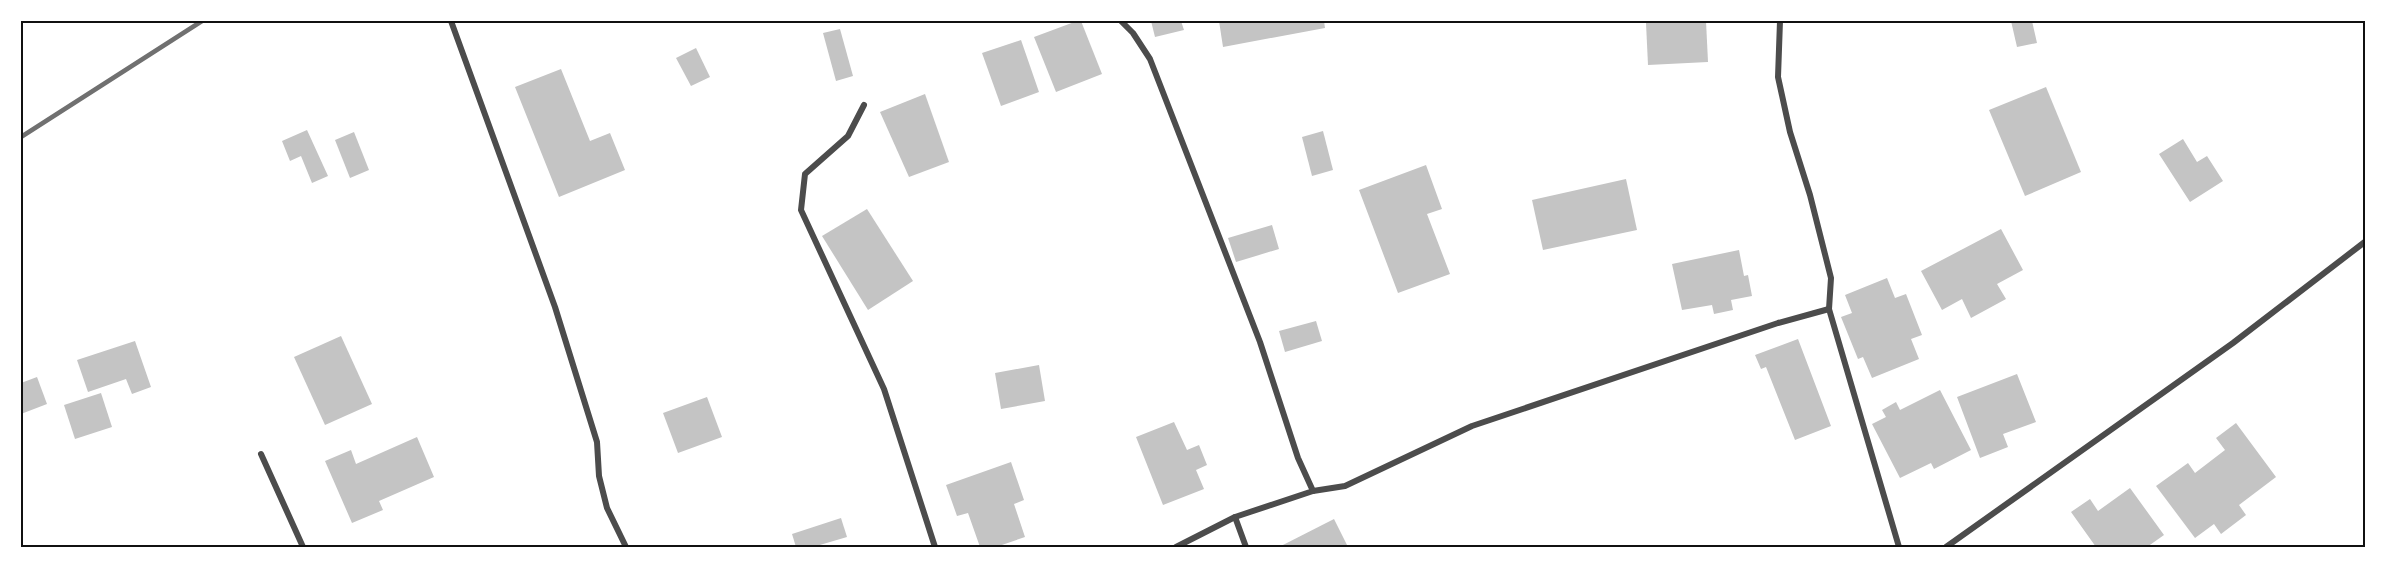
<svg xmlns="http://www.w3.org/2000/svg" width="2387" height="568" font-family="'Titillium Web',sans-serif">
  <style>
    .building { fill: #c4c4c4 }
    .lines { fill: none; stroke-linecap: round; stroke-linejoin: round }
    .minor { stroke: #4c4c4c; stroke-width: 6 }
    .rail { stroke: #707070; stroke-width: 4.5 }
    .neatline { fill: none; stroke: #111; stroke-width: 2 }
  </style>
  <rect width="100%" height="100%" fill="#fff"/>
  <!-- building -->
  <g class="building">
    <polygon points="1077,21 1081,21 1102,74 1056,92 1034,37"/>
    <polygon points="1151,21 1181,21 1184,30 1155,37"/>
    <polygon points="1219,21 1324,21 1325,28 1223,47"/>
    <polygon points="1680,21 1706,21 1708,62 1648,65 1646,23"/>
    <polygon points="2011,21 2032,21 2037,43 2017,47"/>
    <polygon points="840,29 853,76 836,81 823,33"/>
    <polygon points="1021,40 1039,92 1001,106 982,53"/>
    <polygon points="696,48 710,77 691,86 676,58"/>
    <polygon points="561,69 590,141 610,133 625,170 559,197 515,87"/>
    <polygon points="2046,87 2081,172 2025,196 1989,110"/>
    <polygon points="925,94 949,162 909,177 880,112"/>
    <polygon points="307,130 328,176 312,183 301,156 290,161 282,141"/>
    <polygon points="1323,131 1333,170 1312,176 1302,137"/>
    <polygon points="354,132 369,170 350,178 335,140"/>
    <polygon points="2183,139 2197,162 2207,156 2223,181 2190,202 2159,154"/>
    <polygon points="1426,165 1442,209 1427,214 1450,274 1398,293 1359,190"/>
    <polygon points="1626,179 1637,230 1543,250 1532,200"/>
    <polygon points="867,209 913,281 868,310 822,236"/>
    <polygon points="1272,225 1279,249 1236,262 1228,238"/>
    <polygon points="2001,229 2023,270 1997,284 2006,299 1971,318 1962,299 1942,310 1921,271"/>
    <polygon points="1739,250 1744,276 1748,275 1752,296 1731,300 1733,310 1714,314 1712,305 1682,310 1672,264"/>
    <polygon points="1887,278 1895,298 1906,294 1922,335 1911,339 1919,359 1872,378 1863,357 1858,359 1841,317 1852,313 1845,295"/>
    <polygon points="1316,321 1322,341 1285,352 1279,331"/>
    <polygon points="341,336 372,404 325,425 294,357"/>
    <polygon points="1798,339 1831,426 1795,440 1766,367 1761,369 1755,355"/>
    <polygon points="135,341 151,387 132,394 126,379 88,392 77,360"/>
    <polygon points="1039,365 1045,401 1001,409 995,373"/>
    <polygon points="2017,374 2036,422 2003,434 2008,447 1980,458 1957,397"/>
    <polygon points="37,377 47,404 21,414 21,383"/>
    <polygon points="1940,390 1971,450 1934,469 1931,463 1900,478 1872,424 1886,417 1882,410 1896,402 1900,410"/>
    <polygon points="101,393 112,427 75,439 64,405"/>
    <polygon points="707,397 722,437 678,453 663,413"/>
    <polygon points="1174,422 1187,450 1199,445 1207,465 1196,470 1204,489 1163,505 1136,437"/>
    <polygon points="2236,423 2276,477 2239,505 2246,515 2221,534 2214,524 2195,538 2156,486 2188,463 2195,473 2225,450 2216,438"/>
    <polygon points="417,437 434,477 379,501 383,510 352,523 325,461 351,450 356,464"/>
    <polygon points="1011,462 1024,500 1014,504 1025,537 996,547 980,547 968,513 957,516 946,485"/>
    <polygon points="2130,488 2164,535 2147,547 2096,547 2071,512 2090,499 2098,511"/>
    <polygon points="841,518 847,537 813,547 796,547 792,534"/>
    <polygon points="1334,519 1348,547 1279,547"/>
  </g>
  <g class="lines">
    <!-- minor -->
    <g class="minor">
      <polyline points="451,21 555,307 597,442 599,476 607,508 626,547"/>
      <polyline points="1121,21 1133,33 1150,59 1260,342 1298,458 1313,491 1235,517 1176,547"/>
      <polyline points="1780,21 1778,77 1790,132 1810,195 1831,278 1829,309 1899,547"/>
      <polyline points="864,105 848,136 805,174 801,210 884,389 935,547"/>
      <polyline points="261,454 303,547"/>
      <polyline points="1313,491 1345,486 1472,426 1778,323 1829,309"/>
      <polyline points="1235,517 1246,547"/>
      <polyline points="1946,547 2233,343 2366,241"/>
    </g>
    <!-- rail -->
    <polyline class="rail" points="21,137 202,21"/>
  </g>
  <!-- border -->
  <rect width="2387" height="568" fill="none" stroke="#ffffff" stroke-width="45"/>
  <rect x="22" y="22" width="2342" height="524" class="neatline"/>
</svg>
